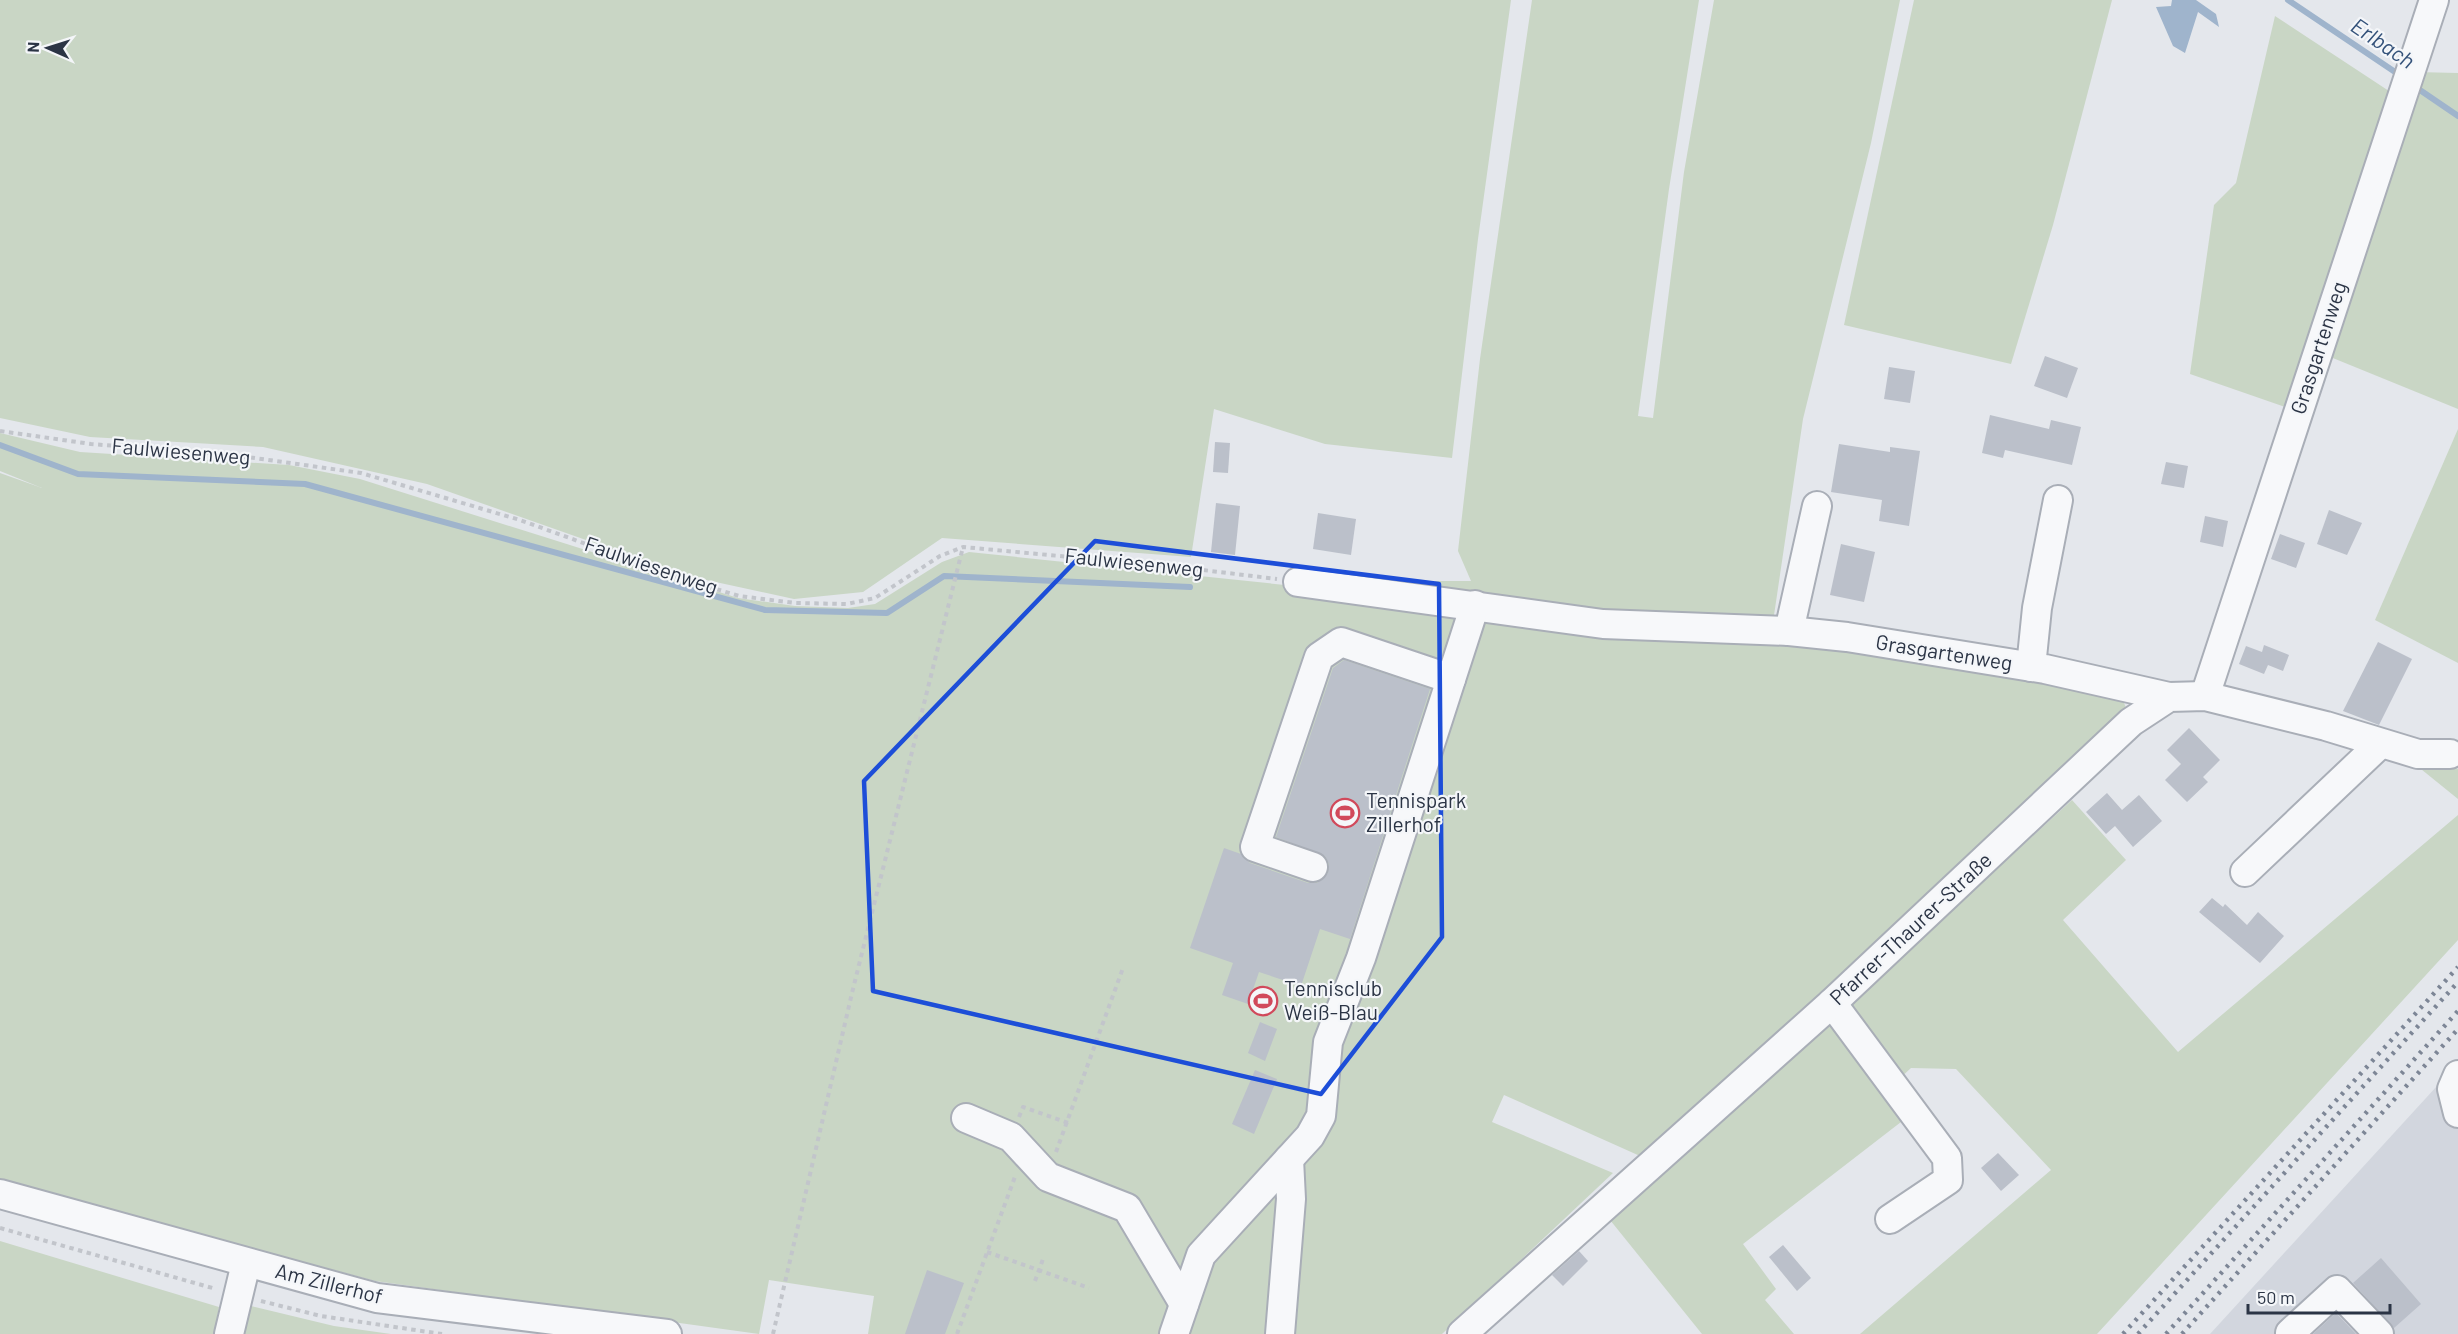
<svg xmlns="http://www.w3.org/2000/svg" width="2458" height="1334" font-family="Barlow,sans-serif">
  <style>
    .built { fill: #d2d6de }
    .green { fill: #c9d6c5 }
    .water { fill: #9fb4cc }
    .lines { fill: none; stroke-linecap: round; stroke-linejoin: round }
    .stream { stroke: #9fb4cc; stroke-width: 6 }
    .building { fill: #bbc0ca }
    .minor-casing { stroke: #a9aeb7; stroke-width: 32 }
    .path { stroke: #c2c5cb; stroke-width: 4; stroke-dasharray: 4.5 4.5; stroke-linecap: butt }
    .minor { stroke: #f7f8fa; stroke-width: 28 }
    .rail { stroke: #7d8696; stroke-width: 4.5; stroke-dasharray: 3 6; stroke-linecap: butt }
    .marked { fill: none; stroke: #1d4ed8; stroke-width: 4.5; stroke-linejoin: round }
    .labels { text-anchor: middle; stroke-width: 4.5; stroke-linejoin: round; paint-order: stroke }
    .street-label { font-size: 21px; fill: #2b3445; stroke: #f4f6f9 }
    .poi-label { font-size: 21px; fill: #2b3445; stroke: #f4f6f9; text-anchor: start }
    .water-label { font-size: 22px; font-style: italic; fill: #34527a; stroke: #f4f6f9 }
  </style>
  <rect width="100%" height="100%" fill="#e4e7ec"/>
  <!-- built -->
  <polygon class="built" points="2458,1063 2458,1334 2210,1334"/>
  <!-- green -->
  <g class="green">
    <polygon points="0,0 1511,0 1478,239 1452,458 1325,444 1214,409 1191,557 942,538 863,592 794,599 688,576 427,484 263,447 90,437 0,418"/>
    <polygon points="1532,0 1699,0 1669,189 1638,416 1653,418 1684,172 1714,0 1900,0 1871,143 1803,419 1773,622 1892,653 2123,700 2131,722 1640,1156 1504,1095 1492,1122 1613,1173 1442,1334 868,1334 874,1296 769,1280 759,1334 375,1281 0,1181 0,473 42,488 0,471 0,433 80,452 289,465 360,479 738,598 795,606 848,608 875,604 942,562 969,552 1314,588 1431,603 1435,581 1471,581 1458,551 1480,359"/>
    <polygon points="1914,0 2112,0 2053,225 2011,364 1844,325"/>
    <polygon points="2275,16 2392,93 2288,408 2190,374 2214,205 2236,183"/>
    <polygon points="2416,72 2458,73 2458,409 2323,354"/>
    <polygon points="2458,429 2458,663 2375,620"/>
    <polygon points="2428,756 2458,769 2458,799 2416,765"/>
    <polygon points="2072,800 2126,860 2063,920 2178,1052 2458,815 2458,940 2097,1334 1860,1334 2051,1170 1956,1069 1911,1068 1884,1093 1901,1122 1743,1244 1776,1289 1765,1300 1794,1334 1702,1334 1606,1215 1821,1030"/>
    <polygon points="0,1241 219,1307 214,1334 0,1334"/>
    <polygon points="247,1305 334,1326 391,1334 240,1334"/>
  </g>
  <!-- water -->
  <polygon class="water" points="2172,0 2196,0 2216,14 2219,27 2198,12 2185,53 2173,46 2156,7 2171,6"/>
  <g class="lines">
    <!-- stream -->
    <g class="stream">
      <polyline points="2288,0 2401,76"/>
      <polyline points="2414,86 2458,116"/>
      <polyline points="0,445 78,474 305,484 765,610 887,613 944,576 1190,587"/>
    </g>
  </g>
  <!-- building -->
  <g class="building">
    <polygon points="2045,356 2078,368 2067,398 2034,386"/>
    <polygon points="1889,367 1915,371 1910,403 1884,399"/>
    <polygon points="1990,415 2049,429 2051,420 2081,427 2072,465 2005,450 2003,458 1982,453"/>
    <polygon points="1215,442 1230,443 1228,473 1213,472"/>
    <polygon points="1839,444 1890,452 1890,447 1920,451 1909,526 1879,521 1882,500 1831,492"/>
    <polygon points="2166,462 2188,466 2184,488 2161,484"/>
    <polygon points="1216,503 1240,506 1235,555 1211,552"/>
    <polygon points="2329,510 2362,523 2347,555 2317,544"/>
    <polygon points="1318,513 1356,519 1351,555 1313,549"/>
    <polygon points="2205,516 2228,521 2223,547 2200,542"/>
    <polygon points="2280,534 2305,543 2296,568 2271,559"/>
    <polygon points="1841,544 1875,552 1864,602 1830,595"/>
    <polygon points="2378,642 2412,659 2379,725 2343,711"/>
    <polygon points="2264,645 2289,655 2283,671 2268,665 2264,674 2239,664 2246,646 2262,652"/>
    <polygon points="1344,660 1430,689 1350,939 1320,929 1301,986 1259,972 1248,1004 1222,995 1233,963 1190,948 1224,848 1241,854 1250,863 1308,883 1317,883 1328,873 1329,864 1325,856 1276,837 1333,668"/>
    <polygon points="2189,728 2220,760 2203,777 2208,782 2187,802 2165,780 2181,764 2167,750"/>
    <polygon points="2107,793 2122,810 2139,795 2162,821 2133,847 2115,826 2106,834 2086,812"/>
    <polygon points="2212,898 2223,907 2225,904 2247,925 2258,912 2284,936 2260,963 2199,912"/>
    <polygon points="1260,1022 1277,1029 1265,1061 1248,1053"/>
    <polygon points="1255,1070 1277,1079 1254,1134 1232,1124"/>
    <polygon points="1998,1153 2019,1175 2001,1191 1981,1168"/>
    <polygon points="1783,1245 1811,1278 1797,1291 1769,1257"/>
    <polygon points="1579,1251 1588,1261 1563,1286 1552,1275"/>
    <polygon points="2381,1258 2421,1304 2394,1328 2353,1283"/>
    <polygon points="927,1270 964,1283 945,1334 905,1334"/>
    <polygon points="2336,1313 2356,1334 2313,1334"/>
  </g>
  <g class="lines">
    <!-- minor casing -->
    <g class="minor-casing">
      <g id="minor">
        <polyline points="1298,582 1603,624 1789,631 1847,637 2045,669 2169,697"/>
        <polyline points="1789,631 1817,506"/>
        <polyline points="2031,667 2037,608 2058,500"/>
        <polyline points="2205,696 2434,0"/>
        <polyline points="1313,867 1255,847 1319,657 1341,642 1451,679"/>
        <polyline points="2245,872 2380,744"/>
        <polyline points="1832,1003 1947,1158 1948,1180 1890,1219"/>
        <polyline points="2458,1075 2452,1089 2458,1113"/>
        <polyline points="966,1118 1011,1137 1048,1177 1127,1208 1184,1304"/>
        <polyline points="0,1194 377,1298 667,1334"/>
        <polyline points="2290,1333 2337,1290 2379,1334"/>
        <polyline points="229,1334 246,1263"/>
        <polyline points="1174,1334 1201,1255 1310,1136 1321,1116 1328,1042 1361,958 1475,605"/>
        <polyline points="1280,1334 1291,1199 1289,1159"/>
        <polyline points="1462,1334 1832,1003 2131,722 2169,697 2205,696 2326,726 2418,754 2450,754"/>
      </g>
    </g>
    <!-- path -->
    <g class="path">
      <polyline points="0,431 91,444 233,455 361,473 520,520 677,577 739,596 795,603 847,604 875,598 940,556 963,547 1178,567 1277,579"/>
      <polyline points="1019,1117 1023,1107 1068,1123"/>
      <polyline points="1056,1152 1123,968"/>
      <polyline points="0,1228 216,1289"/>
      <polyline points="987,1252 1089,1288"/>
      <polyline points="1035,1281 1043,1259"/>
      <polyline points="261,1301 321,1316 442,1334"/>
      <polyline points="773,1334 852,993 963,547"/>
      <polyline points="957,1334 1016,1174"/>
    </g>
    <!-- minor -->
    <use href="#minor" class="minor"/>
    <!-- rail -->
    <g class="rail">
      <polyline points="2123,1334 2458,967"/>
      <polyline points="2138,1334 2458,982"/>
      <polyline points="2166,1334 2458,1011"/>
      <polyline points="2182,1334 2458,1029"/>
    </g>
  </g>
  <!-- marked area -->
  <path class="marked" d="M1095,541L1439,584L1442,937L1321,1094L873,991L864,781Z"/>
  <!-- icons -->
  <defs>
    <g id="stadium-ring" transform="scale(1.5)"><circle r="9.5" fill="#f4f6f9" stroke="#d1495b" stroke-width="1.5"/><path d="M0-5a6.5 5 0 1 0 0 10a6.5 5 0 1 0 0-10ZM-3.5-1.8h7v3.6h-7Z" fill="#d1495b"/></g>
  </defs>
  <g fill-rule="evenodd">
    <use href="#stadium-ring" x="1345" y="813"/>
    <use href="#stadium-ring" x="1263" y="1001"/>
  </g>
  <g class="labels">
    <!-- street labels -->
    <g class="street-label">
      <text transform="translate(2319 348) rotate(-72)" y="7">Grasgartenweg</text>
      <text transform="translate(181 452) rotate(5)" y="7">Faulwiesenweg</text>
      <text transform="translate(1134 563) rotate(6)" y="7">Faulwiesenweg</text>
      <text transform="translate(651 566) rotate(19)" y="7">Faulwiesenweg</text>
      <text transform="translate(1944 653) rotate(9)" y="7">Grasgartenweg</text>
      <text transform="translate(1911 929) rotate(-43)" y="7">Pfarrer-Thaurer-Straße</text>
      <text transform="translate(329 1284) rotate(14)" y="7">Am Zillerhof</text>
    </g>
    <!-- poi labels -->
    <g class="poi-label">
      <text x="1366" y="808">Tennispark<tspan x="1366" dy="24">Zillerhof</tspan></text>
      <text x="1284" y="996">Tennisclub<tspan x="1284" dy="24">Weiß-Blau</tspan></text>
    </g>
    <!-- water labels -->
    <g class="water-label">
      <text transform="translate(2383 43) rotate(34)" y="8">Erlbach</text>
    </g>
  </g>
  <!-- north arrow -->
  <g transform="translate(48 48) rotate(273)" stroke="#f4f6f9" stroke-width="4.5" paint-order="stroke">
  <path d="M0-4.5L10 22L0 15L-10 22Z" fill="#2b3445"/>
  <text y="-9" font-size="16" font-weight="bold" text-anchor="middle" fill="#2b3445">N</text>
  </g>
  <!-- scale -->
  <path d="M2248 1304v9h142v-9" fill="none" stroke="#2b3445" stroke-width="3"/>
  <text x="2257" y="1304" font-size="18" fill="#2b3445" stroke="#f4f6f9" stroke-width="4.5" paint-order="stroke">50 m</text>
</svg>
